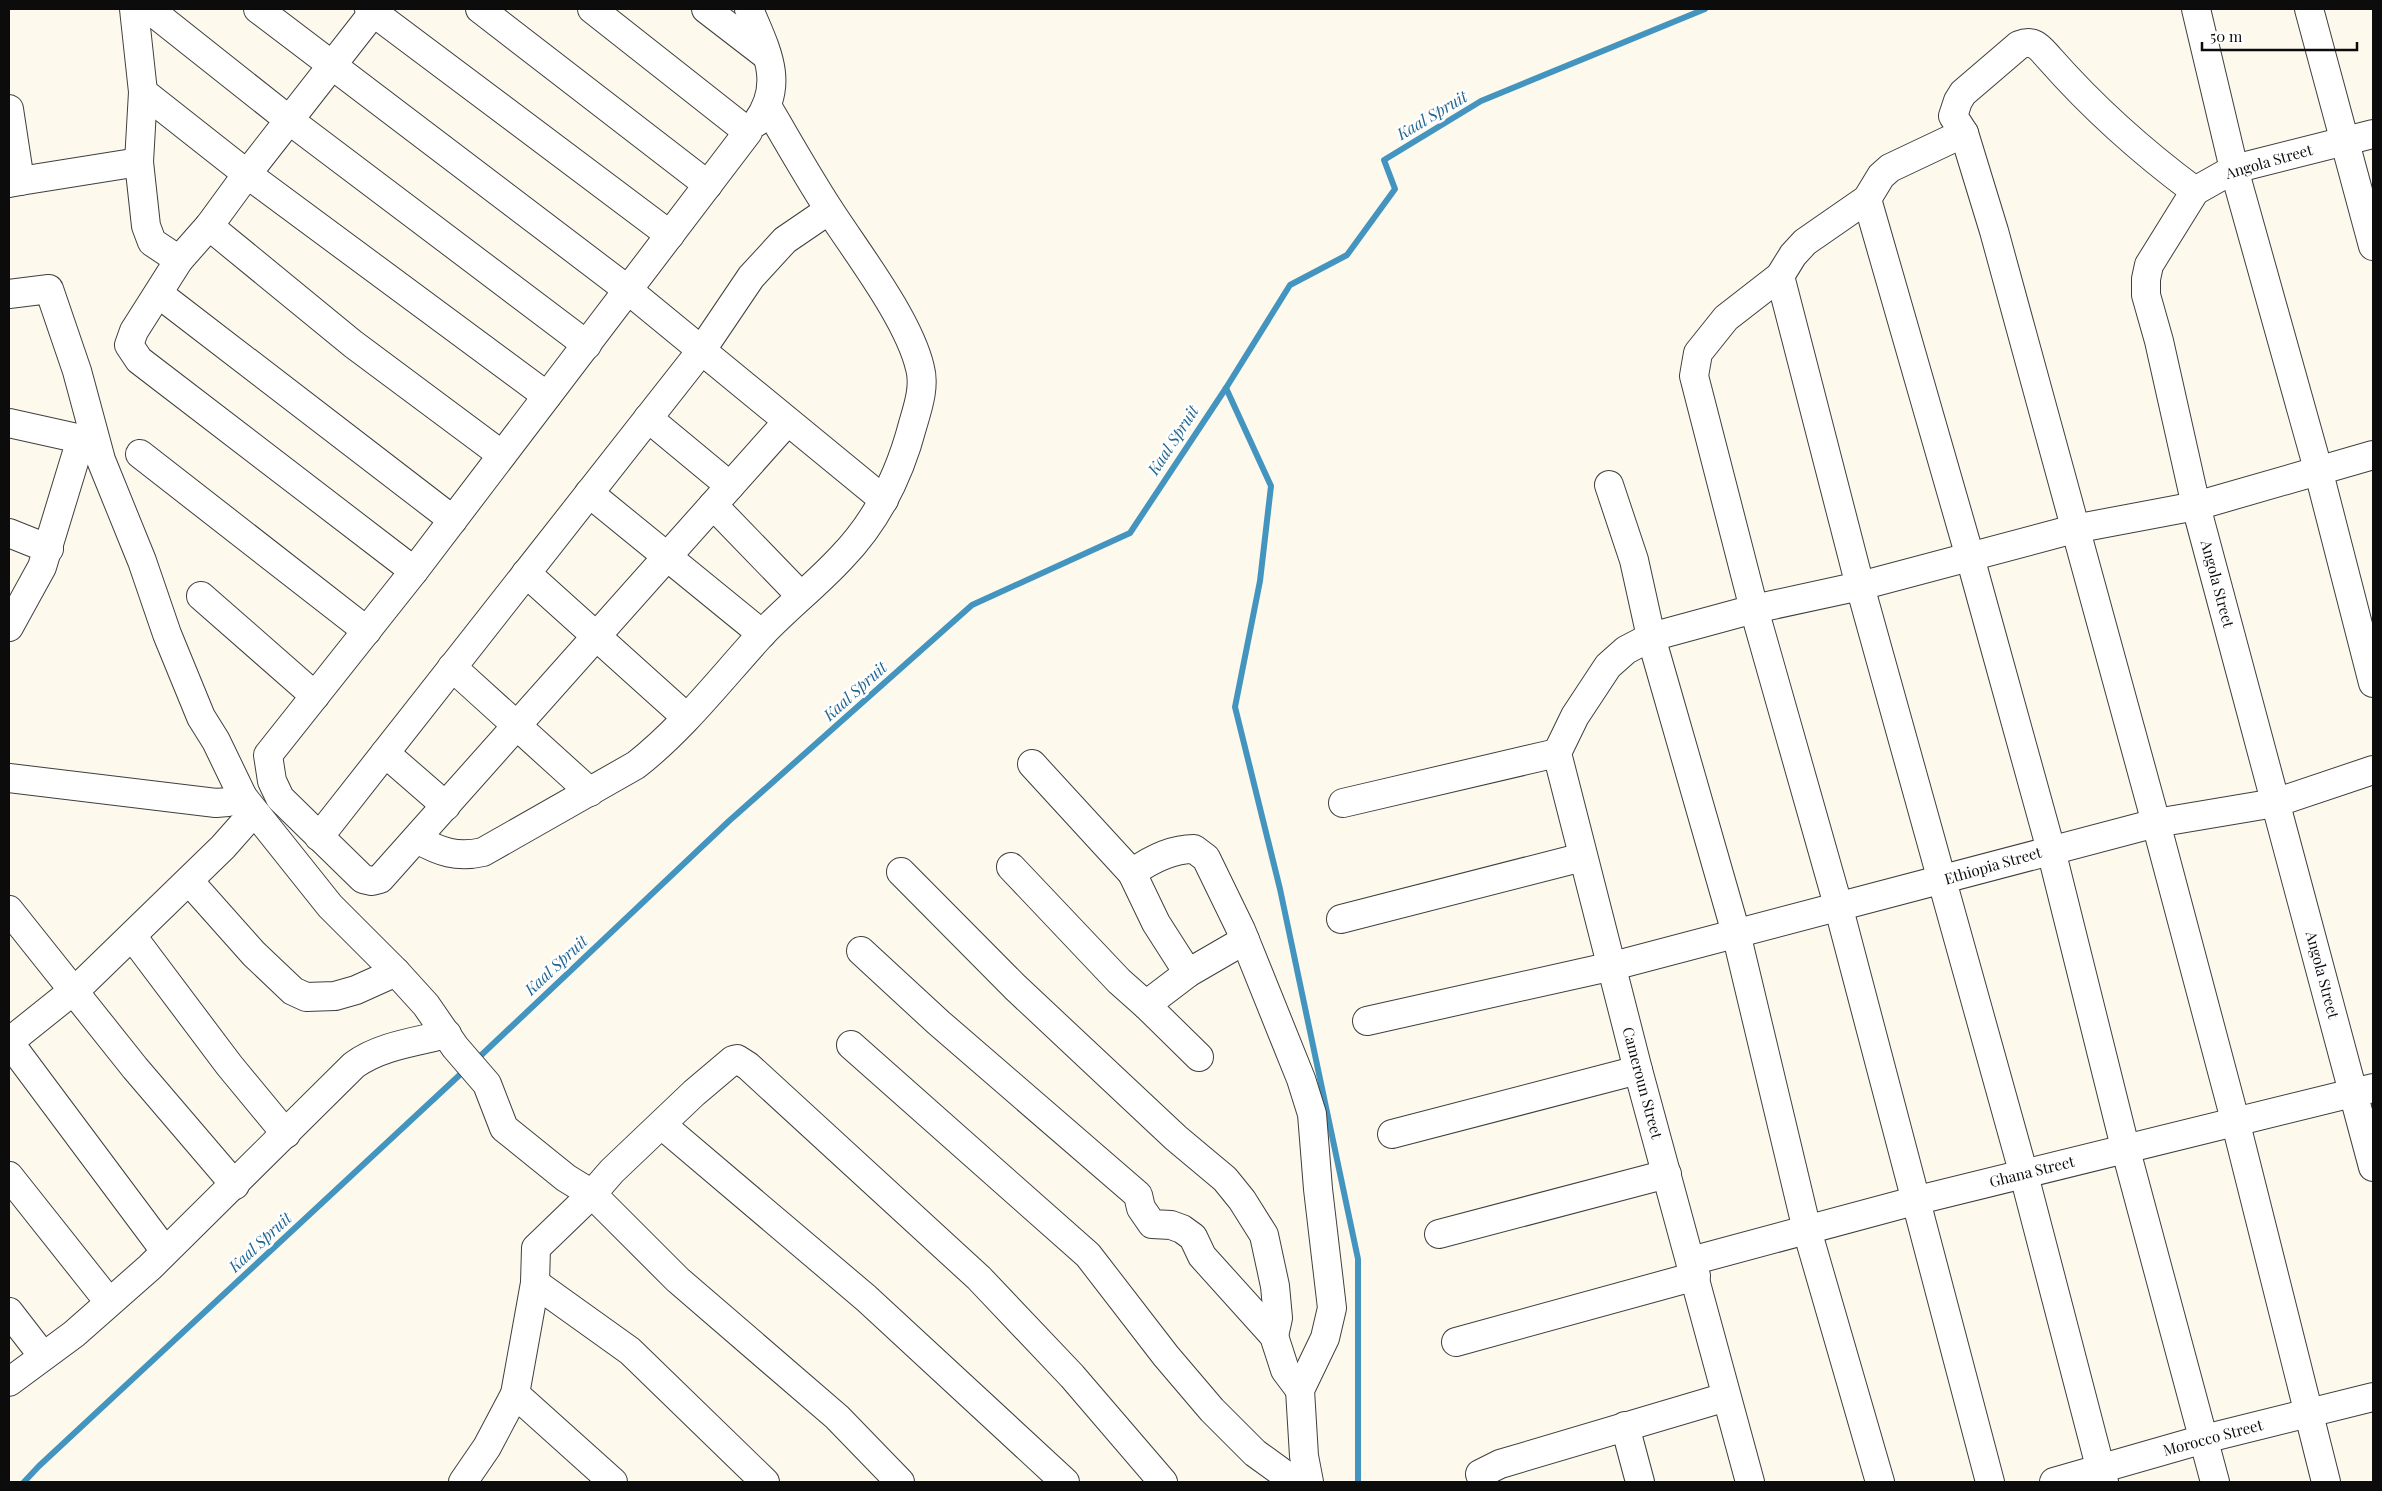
<svg xmlns="http://www.w3.org/2000/svg" width="2382" height="1491" font-family="'Playfair Display',serif">
  <style>
    .lines { fill: none; stroke-linecap: round; stroke-linejoin: round }
    .stream { stroke: #4395c0; stroke-width: 6 }
    .minor-casing { stroke: #3f3f3f; stroke-width: 30 }
    .minor { stroke: #fff; stroke-width: 28 }
    .labels { text-anchor: middle; stroke-width: 5; stroke-linejoin: round; paint-order: stroke }
    .street-label { font-size: 15px; fill: #0c0c0c; stroke: #fff }
    .water-label { font-size: 16px; font-style: italic; fill: #216691; stroke: #fff }
  </style>
  <rect width="100%" height="100%" fill="#fdf9ec"/>
  <g class="lines">
    <!-- stream -->
    <g class="stream">
      <polyline points="1226,388 1271,486 1260,581 1235,707 1280,889 1358,1259 1358,1482"/>
      <polyline points="474,1062 729,821 972,605 1130,533 1226,388 1290,285 1347,255 1395,189 1384,160 1481,101 1705,9"/>
      <polyline points="24,1482 39,1466 465,1070"/>
    </g>
    <!-- minor casing -->
    <g class="minor-casing">
      <g id="minor">
        <polyline points="134,9 143,92 139,162 146,226 152,242 179,260"/>
        <polyline points="149,9 289,120 587,345"/>
        <polyline points="258,9 628,290 884,500"/>
        <polyline points="369,9 670,235"/>
        <polyline points="376,9 247,174 209,226 179,260 134,331 129,345 139,360 414,571"/>
        <polyline points="480,9 708,185"/>
        <polyline points="592,9 748,132 414,571 268,755 272,781 280,798 363,879 372,881 380,879 787,422"/>
        <polyline points="706,9 767,56"/>
        <path d="M749,9C765,48 786,83 757,122"/>
        <polyline points="2196,9 2234,169 2318,469 2373,683"/>
        <polyline points="2309,9 2373,246"/>
        <polyline points="143,92 247,174 547,396"/>
        <polyline points="9,109 20,181 9,183"/>
        <polyline points="1964,133 1994,231 2156,823 2235,1120 2326,1482"/>
        <polyline points="2373,134 2234,169 2195,191 2149,265 2146,279 2146,295 2159,341 2196,506 2373,1167"/>
        <polyline points="20,181 139,162"/>
        <polyline points="1867,199 1970,557 2051,850 2125,1147 2215,1482"/>
        <polyline points="209,226 353,344 502,455"/>
        <polyline points="1780,276 1860,586 2024,1175 2104,1482"/>
        <polyline points="9,294 49,289 77,371 101,460 142,561 167,634 201,717 216,741 243,797 228,802 216,803 9,778"/>
        <polyline points="159,294 453,520"/>
        <polyline points="648,418 730,486"/>
        <polyline points="9,423 81,439 94,437"/>
        <polyline points="140,454 367,631"/>
        <polyline points="1609,485 1634,560 1651,637 1736,933 1807,1230 1880,1482"/>
        <polyline points="589,493 762,634"/>
        <polyline points="713,505 801,596"/>
        <polyline points="9,533 49,549"/>
        <polyline points="526,573 686,717"/>
        <polyline points="201,596 315,696"/>
        <polyline points="9,627 42,567 81,439"/>
        <polyline points="452,667 590,792"/>
        <polyline points="385,753 446,806"/>
        <path d="M1032,764L1132,873C1150,860 1171,849 1194,849L1206,858L1241,930L1301,1079L1312,1114L1318,1189L1332,1308L1325,1338L1300,1390L1304,1456L1309,1482"/>
        <polyline points="243,797 330,906 396,972 426,1005 455,1047 487,1084 504,1128 566,1178 592,1194 536,1248 535,1283 515,1394 487,1447 463,1482"/>
        <polyline points="1343,803 1557,753"/>
        <polyline points="319,837 701,351 751,277 785,240 829,210"/>
        <path d="M417,839C440,852 457,858 483,852L636,765C682,729 720,680 759,637C785,609 815,586 841,558C877,521 900,474 913,424C918,407 925,386 920,368C909,321 861,258 834,217C810,181 789,143 767,106"/>
        <polyline points="1011,867 1119,981 1146,1005 1188,973"/>
        <polyline points="901,872 1015,987 1176,1138 1225,1179 1242,1200 1264,1235 1275,1286 1278,1318 1274,1336"/>
        <polyline points="1132,873 1156,923 1188,973 1245,940"/>
        <polyline points="189,881 254,954 293,991 306,997 335,996 356,990 396,972"/>
        <polyline points="9,910 135,1068 235,1185"/>
        <polyline points="1341,919 1583,857"/>
        <polyline points="132,936 229,1065 286,1134"/>
        <polyline points="861,951 939,1023 1138,1195 1141,1208 1152,1224 1171,1225 1182,1229 1193,1237 1202,1256 1274,1336 1285,1370 1300,1390"/>
        <polyline points="1146,1005 1199,1057"/>
        <polyline points="1367,1021 1613,966 2156,823 2275,803 2373,770"/>
        <polyline points="9,1042 84,982 223,847 254,812"/>
        <polyline points="9,1042 165,1251"/>
        <polyline points="851,1045 1088,1255 1166,1356 1212,1410 1255,1453 1295,1482"/>
        <polyline points="662,1125 866,1298 1065,1482"/>
        <polyline points="1392,1134 1638,1070"/>
        <polyline points="9,1176 109,1302"/>
        <polyline points="1439,1234 1667,1174"/>
        <polyline points="1691,1261 1914,1201 2373,1088"/>
        <polyline points="535,1283 630,1351 765,1482"/>
        <polyline points="9,1312 43,1356"/>
        <polyline points="1456,1342 1696,1276"/>
        <path d="M9,1382L74,1334L150,1267L354,1065C380,1046 415,1042 447,1034"/>
        <polyline points="515,1394 613,1482"/>
        <polyline points="1625,1426 1640,1482"/>
        <polyline points="900,1482 837,1417 678,1280 592,1194 612,1171 694,1093 733,1060 737,1059 748,1066 979,1278 1072,1376 1163,1482"/>
        <polyline points="1483,1482 1480,1474 1500,1464 1726,1397"/>
        <polyline points="1750,1482 1638,1070 1557,753 1575,716 1608,666 1626,650 1651,637 1754,609 1860,586 2074,529 2196,506 2373,455"/>
        <path d="M1990,1482L1838,905L1754,609L1694,376L1698,353L1726,318L1780,276L1793,255L1805,242L1867,199L1881,176L1890,168L1964,133L1953,116L1958,101L1963,93L2019,45C2035,39 2040,48 2050,59C2095,110 2141,151 2195,191"/>
        <polyline points="2054,1482 2204,1439 2373,1397"/>
      </g>
    </g>
    <!-- minor -->
    <use href="#minor" class="minor"/>
  </g>
  <g class="labels">
    <!-- street labels -->
    <g class="street-label">
      <text transform="translate(2269 162) rotate(-16)" y="5">Angola Street</text>
      <text transform="translate(2217 584) rotate(75)" y="5">Angola Street</text>
      <text transform="translate(1993 866) rotate(-16)" y="5">Ethiopia Street</text>
      <text transform="translate(2322 975) rotate(75)" y="5">Angola Street</text>
      <text transform="translate(1642 1083) rotate(75)" y="5">Cameroun Street</text>
      <text transform="translate(2032 1172) rotate(-14)" y="5">Ghana Street</text>
      <text transform="translate(2213 1438) rotate(-15)" y="5">Morocco Street</text>
    </g>
    <!-- water labels -->
    <g class="water-label">
      <text transform="translate(1432 115) rotate(-31)" y="6">Kaal Spruit</text>
      <text transform="translate(1173 440) rotate(-57)" y="6">Kaal Spruit</text>
      <text transform="translate(855 691) rotate(-42)" y="6">Kaal Spruit</text>
      <text transform="translate(556 965) rotate(-43)" y="6">Kaal Spruit</text>
      <text transform="translate(260 1242) rotate(-43)" y="6">Kaal Spruit</text>
    </g>
  </g>
  <!-- border -->
  <rect width="2382" height="1491" fill="none" stroke="#0c0c0c" stroke-width="20"/>
  <!-- scale -->
  <path d="M2202 42v8h155v-8" fill="none" stroke="#0c0c0c" stroke-width="2.5"/>
  <text x="2210" y="42" font-size="15" fill="#0c0c0c" stroke="#ffffff" stroke-width="4" paint-order="stroke">50 m</text>
</svg>
